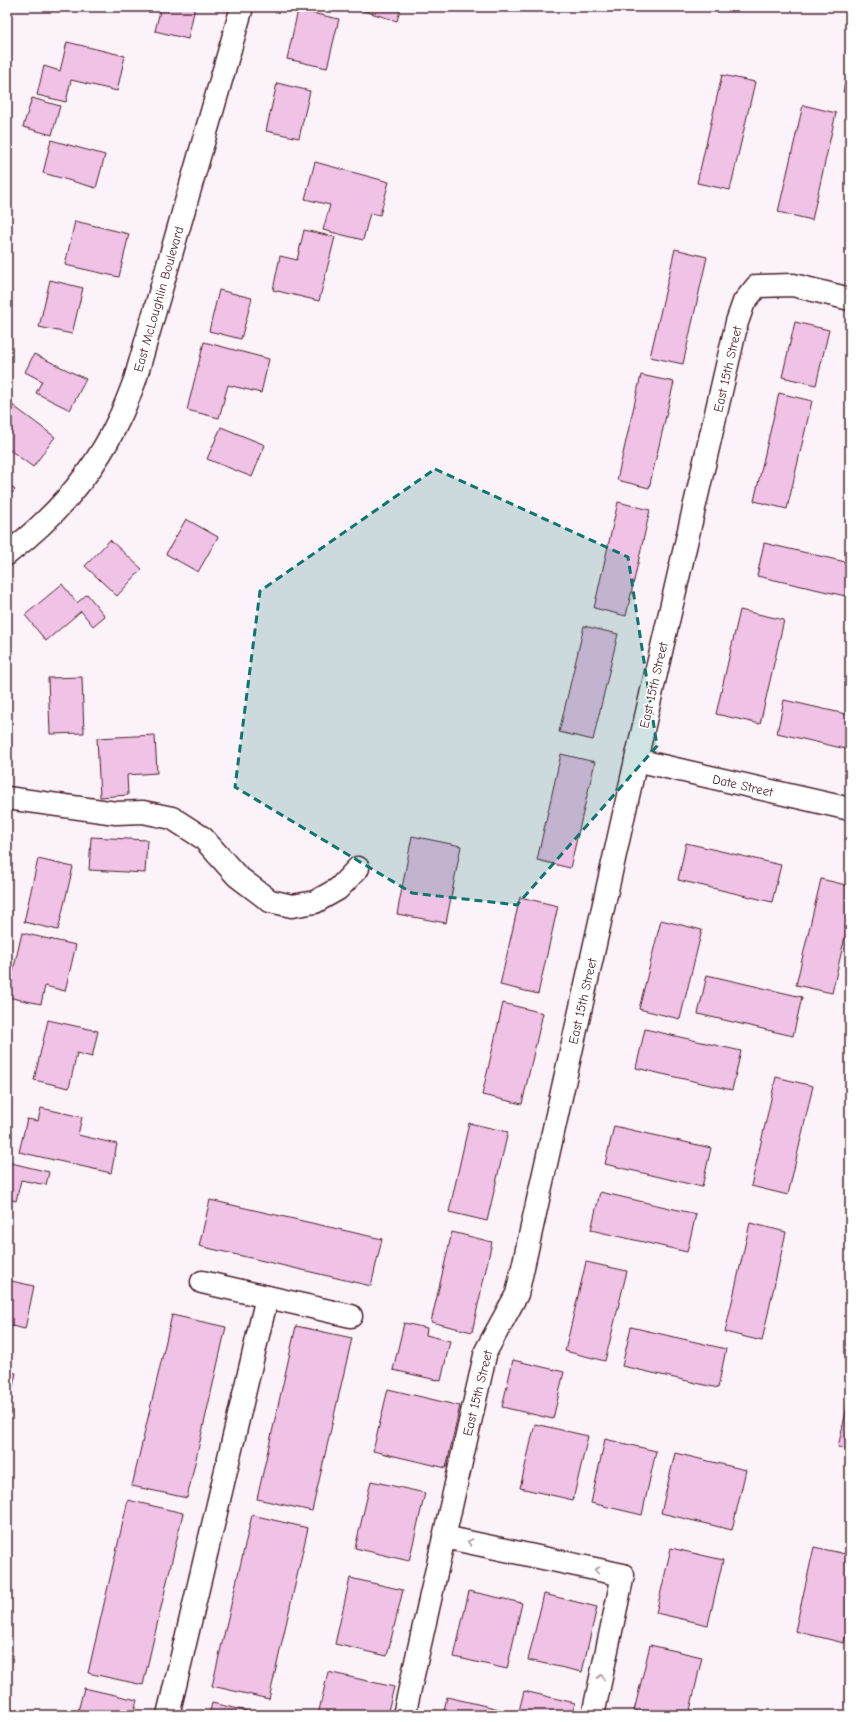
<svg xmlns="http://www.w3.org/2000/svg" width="857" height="1722" font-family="'Comic Neue',sans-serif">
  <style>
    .building { fill: #efc2e6; stroke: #4a1f2b }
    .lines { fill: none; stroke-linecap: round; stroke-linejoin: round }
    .minor-casing { stroke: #4a1f2b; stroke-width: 25 }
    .minor { stroke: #fff; stroke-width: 22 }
    .oneway { stroke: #ae9aa0 }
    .marked { fill: #0f766e; fill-opacity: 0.2; stroke: #0f766e; stroke-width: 3; stroke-dasharray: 8 5; stroke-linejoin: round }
    .labels { text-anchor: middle; stroke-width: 3.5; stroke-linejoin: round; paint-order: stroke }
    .street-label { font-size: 13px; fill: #4a1f2b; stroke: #fff }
  </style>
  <rect width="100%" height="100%" fill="#fcf3fa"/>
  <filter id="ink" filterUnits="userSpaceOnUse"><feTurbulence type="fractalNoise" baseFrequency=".025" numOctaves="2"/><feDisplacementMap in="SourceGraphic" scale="8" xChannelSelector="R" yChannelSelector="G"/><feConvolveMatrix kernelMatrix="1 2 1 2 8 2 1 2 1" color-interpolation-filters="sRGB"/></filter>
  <g filter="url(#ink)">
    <!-- building -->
    <g class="building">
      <polygon points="161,7 195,7 188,39 155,31"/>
      <polygon points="355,7 401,7 397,21 354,8"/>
      <polygon points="298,10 339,19 327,68 287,59"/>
      <polygon points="67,42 125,56 117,91 71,80 66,102 37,95 44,66 60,71"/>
      <polygon points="850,60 850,93 843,92"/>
      <polygon points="722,75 755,82 730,190 697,183"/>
      <polygon points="277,83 310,91 299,138 266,131"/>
      <polygon points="32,98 60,106 52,135 23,127"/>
      <polygon points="803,105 836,113 812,220 778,212"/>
      <polygon points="51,140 105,155 96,188 43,173"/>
      <polygon points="315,162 389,182 380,215 370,213 363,240 323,230 330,205 305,199"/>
      <polygon points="75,221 129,234 119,277 65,265"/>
      <polygon points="304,230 335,237 319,301 273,290 280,256 297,260"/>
      <polygon points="675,249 707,257 683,364 650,357"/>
      <polygon points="50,280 83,288 72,334 39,327"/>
      <polygon points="219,290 252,298 241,339 209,331"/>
      <polygon points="795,322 829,330 816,385 782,377"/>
      <polygon points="204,342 269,359 261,393 228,385 219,418 187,410"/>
      <polygon points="34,354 86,379 70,410 36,393 42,381 25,372"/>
      <polygon points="641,375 674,382 649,488 617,480"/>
      <polygon points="779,393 812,401 787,509 754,501"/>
      <polygon points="7,401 55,437 33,467 7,448"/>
      <polygon points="221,427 265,445 252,477 207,459"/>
      <polygon points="7,482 15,490 7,498"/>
      <polygon points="618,502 650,510 626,616 594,608"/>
      <polygon points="186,519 218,537 198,572 166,554"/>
      <polygon points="110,540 142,569 117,596 85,566"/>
      <polygon points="764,543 850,563 850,597 757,576"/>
      <polygon points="62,584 77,603 87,594 105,616 93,626 81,611 46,641 25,615"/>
      <polygon points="740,610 784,620 760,724 716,714"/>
      <polygon points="584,626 618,634 593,740 559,732"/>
      <polygon points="82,677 84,733 50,734 48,678"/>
      <polygon points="784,700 850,715 850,750 777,733"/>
      <polygon points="155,735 157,773 127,775 128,795 100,797 97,738"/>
      <polygon points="561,754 595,762 570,868 537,860"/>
      <polygon points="412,836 461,846 446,923 397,914"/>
      <polygon points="91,837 147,840 145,873 89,870"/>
      <polygon points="686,843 781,865 772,902 678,880"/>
      <polygon points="38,859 73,867 58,930 24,922"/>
      <polygon points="821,879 850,886 850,915 832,993 796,985"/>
      <polygon points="520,897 558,906 538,994 500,985"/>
      <polygon points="661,920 702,930 680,1019 639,1009"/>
      <polygon points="22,933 76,945 65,991 45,986 41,1004 7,997"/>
      <polygon points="707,975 802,997 793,1036 698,1014"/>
      <polygon points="503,1003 543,1013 522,1104 482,1095"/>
      <polygon points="48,1020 98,1031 92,1057 77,1053 69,1088 34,1080"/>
      <polygon points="645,1029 741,1051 732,1090 636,1068"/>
      <polygon points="776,1077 813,1086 788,1195 751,1186"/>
      <polygon points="41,1108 82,1117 78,1135 117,1144 111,1173 19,1152 27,1119 38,1121"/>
      <polygon points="469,1123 508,1132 487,1221 449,1212"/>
      <polygon points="614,1126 711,1148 702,1187 605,1164"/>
      <polygon points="7,1162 49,1172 46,1185 21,1180 16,1201 7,1199"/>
      <polygon points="600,1192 696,1214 687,1252 591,1230"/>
      <polygon points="210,1200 382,1239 371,1286 199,1246"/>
      <polygon points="750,1223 786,1232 762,1341 725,1332"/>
      <polygon points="452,1232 492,1242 472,1332 431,1322"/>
      <polygon points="586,1262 627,1271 605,1361 565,1351"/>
      <polygon points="7,1280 34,1286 25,1329 7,1325"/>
      <polygon points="172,1315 226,1327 187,1498 132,1486"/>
      <polygon points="404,1323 427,1328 426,1335 450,1341 441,1381 393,1370"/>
      <polygon points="296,1326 352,1338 312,1511 257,1499"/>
      <polygon points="631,1327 726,1349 718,1388 622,1366"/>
      <polygon points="513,1360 564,1372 553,1419 502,1407"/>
      <polygon points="7,1371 16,1373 7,1413"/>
      <polygon points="388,1389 460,1406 446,1468 373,1451"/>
      <polygon points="850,1394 850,1450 838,1447"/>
      <polygon points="535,1424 588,1436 573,1500 520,1488"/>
      <polygon points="605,1439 656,1451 642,1515 591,1503"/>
      <polygon points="675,1453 746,1470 732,1530 661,1513"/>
      <polygon points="371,1481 425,1493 409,1561 355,1548"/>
      <polygon points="128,1500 183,1513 143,1685 88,1673"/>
      <polygon points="252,1515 308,1528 269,1699 212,1686"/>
      <polygon points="814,1547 850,1555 850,1617 844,1643 795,1631"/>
      <polygon points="671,1548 723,1560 708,1625 656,1613"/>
      <polygon points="350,1578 403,1590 387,1656 335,1644"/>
      <polygon points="469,1591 522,1603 507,1669 454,1657"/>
      <polygon points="544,1594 597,1607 582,1672 528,1660"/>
      <polygon points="650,1645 702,1657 689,1715 650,1715 634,1711"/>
      <polygon points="328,1672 394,1687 387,1715 318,1715"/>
      <polygon points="84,1688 137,1700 133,1715 77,1715"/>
      <polygon points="524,1691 575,1703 572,1715 518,1715"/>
      <polygon points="447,1697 499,1709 497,1715 443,1715"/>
      <polygon points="212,1703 264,1715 209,1715"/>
    </g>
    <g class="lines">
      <!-- minor casing -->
      <g class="minor-casing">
        <g id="minor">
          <path d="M7,554C54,518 94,473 119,419C125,407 130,393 135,380L242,7"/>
          <polyline points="636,760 850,809"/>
          <polyline points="7,798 116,813 143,812 172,818 203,838 237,876 270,901 292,906 315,902 338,889 358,868"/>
          <polyline points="202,1282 351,1316"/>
          <polyline points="444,1537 623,1575 593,1715"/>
          <polyline points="168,1715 267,1297"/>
          <polyline points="404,1715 486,1351 517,1294 636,760 737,322 744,302 757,286 793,285 850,299"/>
        </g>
      </g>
      <!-- minor -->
      <use href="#minor" class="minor"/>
    </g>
    <!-- one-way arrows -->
    <defs><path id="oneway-chevron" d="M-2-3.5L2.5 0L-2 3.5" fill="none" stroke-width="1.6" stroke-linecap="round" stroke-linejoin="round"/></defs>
    <g class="oneway">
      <use href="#oneway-chevron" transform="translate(470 1542) rotate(-168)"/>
      <use href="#oneway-chevron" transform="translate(597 1570) rotate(-168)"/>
      <use href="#oneway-chevron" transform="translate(601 1677) rotate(-78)"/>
    </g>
  </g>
  <!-- marked area -->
  <path class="marked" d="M435,469L628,557L657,746L517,905L412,893L235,787L260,591Z"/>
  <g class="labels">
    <!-- street labels -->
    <g class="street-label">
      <text transform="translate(158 299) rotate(-74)" y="5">East McLoughlin Boulevard</text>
      <text transform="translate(727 369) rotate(-77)" y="5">East 15th Street</text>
      <text transform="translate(653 685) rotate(-77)" y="5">East 15th Street</text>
      <text transform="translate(743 785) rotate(13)" y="5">Date Street</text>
      <text transform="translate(582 1001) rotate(-77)" y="5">East 15th Street</text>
      <text transform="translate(477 1393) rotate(-76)" y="5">East 15th Street</text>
    </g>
  </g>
  <!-- margin -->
  <rect width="857" height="1722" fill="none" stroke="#fff" stroke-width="24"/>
  <rect x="12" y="12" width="833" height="1698" fill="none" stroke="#4a1f2b" stroke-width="1.5" filter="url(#ink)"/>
</svg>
